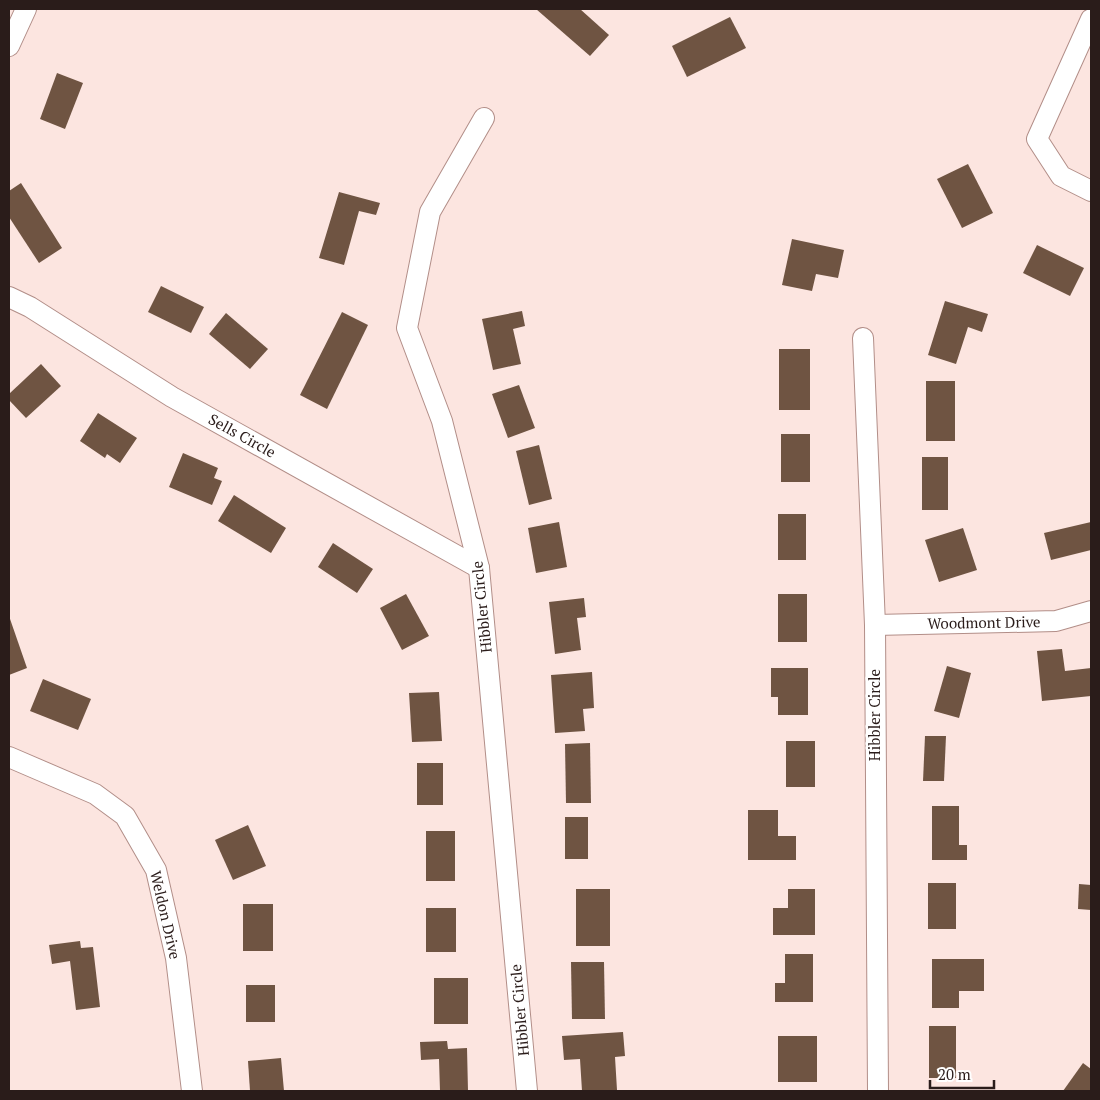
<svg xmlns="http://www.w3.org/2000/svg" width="1100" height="1100" font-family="'PT Serif',serif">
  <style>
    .building { fill: #6f5442 }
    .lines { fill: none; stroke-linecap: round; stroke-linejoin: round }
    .street-casing { stroke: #b28e88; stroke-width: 22 }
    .street { stroke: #fff; stroke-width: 20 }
    .labels { text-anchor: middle; stroke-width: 5; stroke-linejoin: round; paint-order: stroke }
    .street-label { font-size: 15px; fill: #2a1c1a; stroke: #fff }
  </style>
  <rect width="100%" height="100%" fill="#fce5e0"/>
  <!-- building -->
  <g class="building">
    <polygon points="536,9 580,9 609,35 590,56"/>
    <polygon points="730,17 746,48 687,77 672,46"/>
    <polygon points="57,73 83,83 65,129 40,119"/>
    <polygon points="968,164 993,213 962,228 937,179"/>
    <polygon points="21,183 62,248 39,263 9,217 9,191"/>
    <polygon points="339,192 380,203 376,215 359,211 344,265 319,258"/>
    <polygon points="792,239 844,250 838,278 816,274 812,291 782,285"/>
    <polygon points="1037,245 1084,268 1070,296 1023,273"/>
    <polygon points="161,286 204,307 191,333 148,312"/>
    <polygon points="945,301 988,314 982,332 968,327 956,364 928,355"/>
    <polygon points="522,311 525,326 513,329 521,364 493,370 482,319"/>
    <polygon points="342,312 368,325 327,409 300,395"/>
    <polygon points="226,313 268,349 250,369 209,334"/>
    <rect x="779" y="349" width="31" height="61"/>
    <polygon points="41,364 61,386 26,418 9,400 9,394"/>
    <rect x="926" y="381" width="29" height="60"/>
    <polygon points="519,385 535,428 508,438 492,394"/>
    <polygon points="98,413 137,438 120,463 107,454 105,458 80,441"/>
    <rect x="781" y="434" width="29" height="48"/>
    <polygon points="539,445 552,499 529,505 516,451"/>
    <polygon points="183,453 218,468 214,478 222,481 212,505 169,487"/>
    <rect x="922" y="457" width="26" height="53"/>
    <polygon points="234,495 286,528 271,553 218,521"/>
    <rect x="778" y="514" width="28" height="46"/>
    <polygon points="559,522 567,567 536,573 528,528"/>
    <polygon points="1091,522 1091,550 1051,560 1044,533"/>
    <polygon points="963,528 977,570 939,582 925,540"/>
    <polygon points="333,543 373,569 357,593 318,567"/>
    <polygon points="406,594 429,636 402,650 380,608"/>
    <rect x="778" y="594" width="29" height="48"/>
    <polygon points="584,598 586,617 577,618 581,650 555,654 549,602"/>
    <polygon points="9,616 27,668 9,675"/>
    <polygon points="1062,649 1065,671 1091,668 1091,696 1042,701 1037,651"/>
    <polygon points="947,666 971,673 959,718 934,711"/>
    <polygon points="771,668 808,668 808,715 778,715 778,697 771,697"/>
    <polygon points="592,672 594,708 583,709 585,731 555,733 551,675"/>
    <polygon points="43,679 91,699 78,730 30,711"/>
    <polygon points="439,692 442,741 412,742 409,693"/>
    <polygon points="925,736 946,736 944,781 923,781"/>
    <rect x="786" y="741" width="29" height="46"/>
    <polygon points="590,743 591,803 566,803 565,744"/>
    <rect x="417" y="763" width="26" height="42"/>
    <polygon points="932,806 959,806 959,845 967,845 967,860 932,860"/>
    <polygon points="748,810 778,810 778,836 796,836 796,860 748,860"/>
    <rect x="565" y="817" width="23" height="42"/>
    <polygon points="248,825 266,866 233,880 215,840"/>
    <rect x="426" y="831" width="29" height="50"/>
    <rect x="928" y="883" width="28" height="46"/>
    <polygon points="1079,884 1091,885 1091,910 1078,909"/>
    <rect x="576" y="889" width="34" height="57"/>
    <polygon points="788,889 815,889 815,935 773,935 773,908 788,908"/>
    <rect x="243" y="904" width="30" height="47"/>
    <rect x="426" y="908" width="30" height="44"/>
    <polygon points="80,941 81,948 93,947 100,1007 76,1010 70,961 52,964 49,945"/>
    <polygon points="785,954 813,954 813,1002 775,1002 775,983 785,983"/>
    <polygon points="932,959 984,959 984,991 959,991 959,1008 932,1008"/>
    <polygon points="571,962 604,962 605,1019 572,1019"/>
    <rect x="434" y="978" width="34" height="46"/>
    <rect x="246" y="985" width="29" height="37"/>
    <rect x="929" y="1026" width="27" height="52"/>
    <polygon points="623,1032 625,1056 615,1057 617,1090 582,1091 580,1059 564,1060 562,1036"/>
    <rect x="778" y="1036" width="39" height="46"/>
    <polygon points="447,1041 448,1049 467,1048 468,1091 440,1091 439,1059 421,1060 420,1042"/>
    <polygon points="281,1058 284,1091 250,1091 248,1061"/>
    <polygon points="1083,1063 1091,1069 1091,1091 1063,1091"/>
  </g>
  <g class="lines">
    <!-- street casing -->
    <g class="street-casing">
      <g id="street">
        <polyline points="1091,19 1037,139 1061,176 1091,191"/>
        <polyline points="9,46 26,9"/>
        <polyline points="484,118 430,212 407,328 442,421 479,568 527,1091"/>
        <polyline points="9,297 30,307 172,397 479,568"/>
        <polyline points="863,338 875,625 878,1091"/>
        <polyline points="875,625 1056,621 1091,611"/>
        <polyline points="9,757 95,794 125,816 156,870 176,958 192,1091"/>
      </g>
    </g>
    <!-- street -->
    <use href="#street" class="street"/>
  </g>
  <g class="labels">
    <!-- street labels -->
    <g class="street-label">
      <text transform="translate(242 436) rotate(29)" y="5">Sells Circle</text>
      <text transform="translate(482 607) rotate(-96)" y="5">Hibbler Circle</text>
      <text transform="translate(984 623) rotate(-1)" y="5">Woodmont Drive</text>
      <text transform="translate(875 715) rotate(-90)" y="5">Hibbler Circle</text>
      <text transform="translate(165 915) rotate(77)" y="5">Weldon Drive</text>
      <text transform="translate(520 1010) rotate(-95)" y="5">Hibbler Circle</text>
    </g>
  </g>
  <!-- border -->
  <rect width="1100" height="1100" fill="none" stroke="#2a1c1a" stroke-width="20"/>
  <!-- scale -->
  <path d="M930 1080v8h64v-8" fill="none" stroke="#2a1c1a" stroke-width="2.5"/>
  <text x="938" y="1080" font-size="15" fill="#2a1c1a" stroke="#ffffff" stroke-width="4" paint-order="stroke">20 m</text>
</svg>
